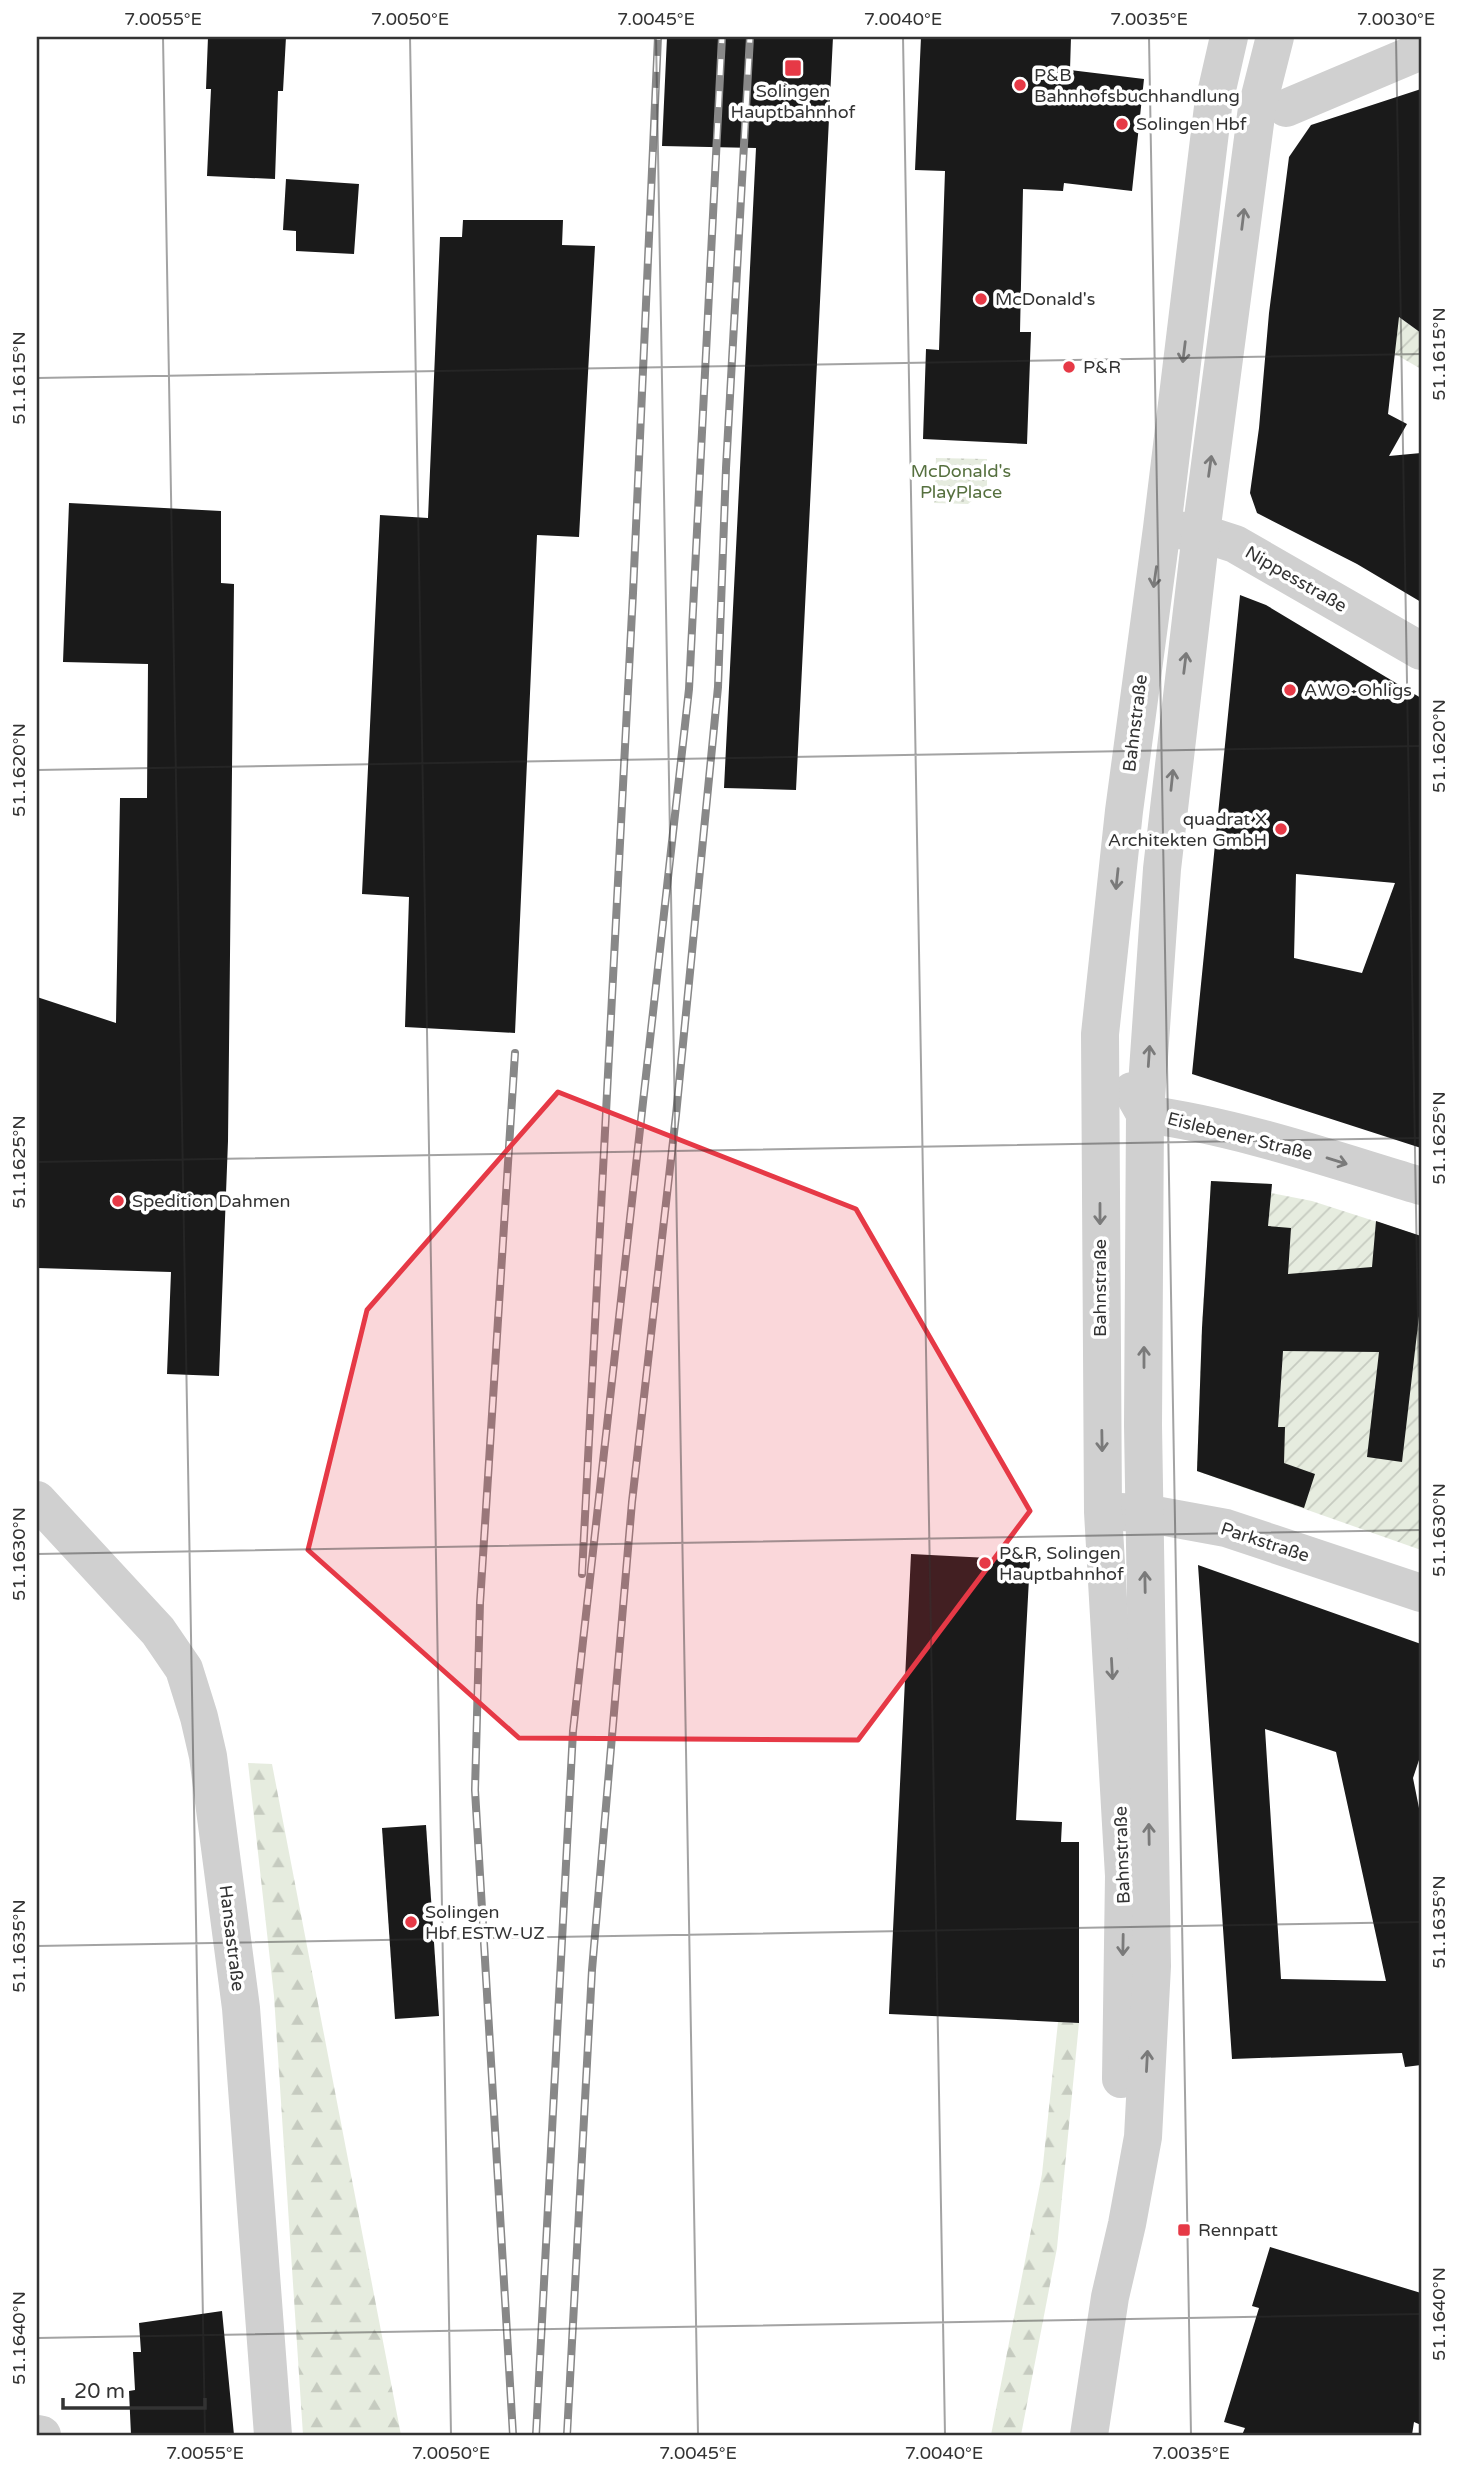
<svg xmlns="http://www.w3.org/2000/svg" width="1458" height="2472" font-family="'Varela Round',sans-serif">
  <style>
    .grass { fill: url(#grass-dots) }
    .forest { fill: url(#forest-firs) }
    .garden { fill: url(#garden-furrows) }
    .building { fill: #1a1a1a; fill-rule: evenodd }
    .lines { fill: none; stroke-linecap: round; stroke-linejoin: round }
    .minor { stroke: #d0d0d0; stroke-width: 38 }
    .rail-casing { stroke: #888; stroke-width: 8 }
    .rail { stroke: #fff; stroke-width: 5; stroke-dasharray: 16; stroke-linecap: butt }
    .oneway { stroke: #7a7a7a }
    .marked { fill: #e63946; fill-opacity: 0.2; stroke: #e63946; stroke-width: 5; stroke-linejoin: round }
    .ticks { fill: none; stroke: #333; stroke-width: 2; stroke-opacity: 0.45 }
    .poi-dot { fill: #e63946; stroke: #fff; stroke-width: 2.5 }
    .labels { text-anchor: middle; stroke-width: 7; stroke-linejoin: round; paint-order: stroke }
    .poi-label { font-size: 18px; fill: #333; stroke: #fff; text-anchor: start }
    .park-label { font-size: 18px; fill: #56703f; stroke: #fff }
    .street-label { font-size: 18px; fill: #333; stroke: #fff }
    .neatline { fill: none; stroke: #333; stroke-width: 2.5 }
    .ticks-label { font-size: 18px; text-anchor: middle; fill: #333 }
  </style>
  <defs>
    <pattern id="grass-dots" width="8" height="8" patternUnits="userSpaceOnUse" patternTransform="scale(1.75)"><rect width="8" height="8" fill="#e6ecdf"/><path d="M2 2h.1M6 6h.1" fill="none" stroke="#c6cbc0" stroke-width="1.8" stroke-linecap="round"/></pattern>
    <pattern id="forest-firs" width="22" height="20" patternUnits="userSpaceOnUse" patternTransform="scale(1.75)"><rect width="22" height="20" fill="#e6ecdf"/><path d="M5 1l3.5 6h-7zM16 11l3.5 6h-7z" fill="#c6cbc0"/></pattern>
    <pattern id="garden-furrows" width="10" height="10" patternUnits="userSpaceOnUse" patternTransform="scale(1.75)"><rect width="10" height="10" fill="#e6ecdf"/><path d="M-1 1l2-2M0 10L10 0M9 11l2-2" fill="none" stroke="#c6cbc0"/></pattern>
  </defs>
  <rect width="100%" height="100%" fill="#fff"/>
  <!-- grass -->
  <polygon class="grass" points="936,458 987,459 987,488 968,504 934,503"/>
  <!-- forest -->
  <g class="forest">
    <polygon points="248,1763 272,1764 401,2435 303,2435 274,1996"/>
    <polygon points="1058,2022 1079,2023 1057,2248 1021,2435 991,2435 1042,2174"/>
  </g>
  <!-- garden -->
  <g class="garden">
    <polygon points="1376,301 1421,333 1421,369 1369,339"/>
    <polygon points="1211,1181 1272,1184 1271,1193 1312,1201 1421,1236 1421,1550 1197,1471 1202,1325"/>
  </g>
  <!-- building -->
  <g class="building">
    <polygon points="208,37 286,37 283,91 278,91 275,179 207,176 211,89 206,89"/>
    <polygon points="667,37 833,37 796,790 724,788 756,148 662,146"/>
    <polygon points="921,37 1071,37 1070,70 1144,79 1132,191 1064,183 1063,191 1023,189 1020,332 1031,332 1027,444 923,439 926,349 939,350 945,171 915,170"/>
    <polygon points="1421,89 1421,333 1399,317 1388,414 1407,424 1389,456 1421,453 1421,602 1357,564 1257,513 1250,493 1259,428 1269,313 1289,157 1311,125"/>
    <polygon points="286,179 359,184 354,254 296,251 296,231 283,230"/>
    <polygon points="463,220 563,220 562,245 595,246 579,537 537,535 515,1033 405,1027 409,897 362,894 380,515 428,518 440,237 462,237"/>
    <polygon points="69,503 221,511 221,583 234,584 228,1141 219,1376 167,1374 171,1272 37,1268 37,997 116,1023 120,798 147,798 148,664 63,662"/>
    <path d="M1240,595L1266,605L1421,698V1148L1192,1074ZM1296,874L1395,883L1362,973L1294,958Z"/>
    <polygon points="1211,1181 1272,1184 1268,1226 1291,1228 1288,1274 1372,1267 1376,1221 1421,1236 1421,1299 1402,1462 1367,1457 1379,1352 1283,1351 1278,1427 1285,1427 1284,1463 1315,1474 1304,1508 1197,1471 1202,1328"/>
    <polygon points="911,1554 1030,1560 1016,1820 1062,1822 1061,1842 1079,1842 1079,2023 889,2014"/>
    <path d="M1198,1565L1421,1644V1754L1413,1778L1421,1818V2065L1405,2067L1402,2053L1232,2059ZM1265,1729L1336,1752L1386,1981L1281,1979Z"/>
    <polygon points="426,1825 439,2016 395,2019 382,1828"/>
    <polygon points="1270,2247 1421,2293 1421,2425 1414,2422 1412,2435 1242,2435 1245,2428 1224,2422 1259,2308 1252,2306"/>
    <polygon points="222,2311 234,2435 131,2435 129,2391 135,2390 133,2352 141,2352 139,2323"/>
  </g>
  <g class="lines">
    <!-- minor -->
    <g class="minor">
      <polyline points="1286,108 1421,51"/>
      <polyline points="1177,530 1201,533 1235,544 1421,651"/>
      <path d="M1132,1091L1145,1114C1239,1127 1331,1159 1421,1186"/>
      <polyline points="37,1500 158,1631 184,1669 199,1717 208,1756 241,2008 273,2435"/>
      <polyline points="1120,1512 1144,1513 1226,1528 1421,1593"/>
      <polyline points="1121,2079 1124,1876 1103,1512 1100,1034 1124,811 1162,528 1213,107 1229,37"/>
      <polyline points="37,2434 42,2435"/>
      <polyline points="1089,2435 1110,2297 1127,2224 1143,2137 1152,1966 1143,1425 1145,1114 1162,869 1201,533 1257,108 1275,37"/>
    </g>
    <!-- rail casing -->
    <g class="rail-casing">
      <g id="rail">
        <polyline points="582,1574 633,593 658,37"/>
        <polyline points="513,2435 475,1790 480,1603 515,1053"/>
        <polyline points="536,2435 573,1731 689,689 722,37"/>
        <polyline points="567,2435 592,1970 632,1502 676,1115 718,687 726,468 750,37"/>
      </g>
    </g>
    <!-- rail -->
    <use href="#rail" class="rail"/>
  </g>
  <!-- one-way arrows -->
  <defs><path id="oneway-shaft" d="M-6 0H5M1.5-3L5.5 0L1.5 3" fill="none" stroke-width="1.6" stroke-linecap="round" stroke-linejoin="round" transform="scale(1.75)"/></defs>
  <g class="oneway">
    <use href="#oneway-shaft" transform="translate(1243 219) rotate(-83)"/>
    <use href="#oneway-shaft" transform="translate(1184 352) rotate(97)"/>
    <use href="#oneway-shaft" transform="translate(1210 466) rotate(-82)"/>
    <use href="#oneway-shaft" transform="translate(1155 577) rotate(98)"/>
    <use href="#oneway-shaft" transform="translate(1185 663) rotate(-83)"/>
    <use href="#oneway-shaft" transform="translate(1172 780) rotate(-84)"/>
    <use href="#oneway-shaft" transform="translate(1117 879) rotate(96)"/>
    <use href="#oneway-shaft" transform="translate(1149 1056) rotate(-86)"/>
    <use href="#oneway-shaft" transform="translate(1337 1161) rotate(17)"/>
    <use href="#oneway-shaft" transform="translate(1100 1214) rotate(90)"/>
    <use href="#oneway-shaft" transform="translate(1144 1357) rotate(-90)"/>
    <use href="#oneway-shaft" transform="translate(1102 1441) rotate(89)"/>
    <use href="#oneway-shaft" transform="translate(1145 1582) rotate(-91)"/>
    <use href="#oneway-shaft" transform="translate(1112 1669) rotate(87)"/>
    <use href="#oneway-shaft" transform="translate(1149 1834) rotate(-91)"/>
    <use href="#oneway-shaft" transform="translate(1123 1945) rotate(91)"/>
    <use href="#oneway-shaft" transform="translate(1147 2061) rotate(-87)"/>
  </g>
  <!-- marked area -->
  <path class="marked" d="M558,1092L856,1209L1030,1511L858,1740L519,1738L308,1550L367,1310Z"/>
  <!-- ticks -->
  <path class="ticks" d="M163,37L205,2435M410,37L451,2435M656,37L698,2435M903,37L945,2435M1149,37L1191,2435M1396,37L1421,1502M37,378L1421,354M37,770L1421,746M37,1162L1421,1138M37,1554L1421,1530M37,1946L1421,1922M37,2338L1421,2314"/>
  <!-- markers -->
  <g class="poi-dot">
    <rect x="784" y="59" width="18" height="18" rx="3.5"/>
    <circle cx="1020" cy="85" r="7"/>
    <circle cx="1122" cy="124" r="7"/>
    <circle cx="981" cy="299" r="7"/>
    <circle cx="1069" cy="367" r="7"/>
    <circle cx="1290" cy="690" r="7"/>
    <circle cx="1281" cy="829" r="7"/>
    <circle cx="118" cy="1201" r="7"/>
    <circle cx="985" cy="1563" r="7"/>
    <circle cx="411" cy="1922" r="7"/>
    <rect x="1177" y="2223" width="14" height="14" rx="3.5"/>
  </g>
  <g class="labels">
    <!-- poi labels -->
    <g class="poi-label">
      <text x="1034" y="81">P&amp;B<tspan x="1034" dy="21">Bahnhofsbuchhandlung</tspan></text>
      <text x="793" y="97" text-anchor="middle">Solingen<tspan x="793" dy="21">Hauptbahnhof</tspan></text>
      <text x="1136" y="130">Solingen Hbf</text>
      <text x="995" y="305">McDonald's</text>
      <text x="1083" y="373">P&amp;R</text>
      <text x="1304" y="696">AWO-Ohligs</text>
      <text x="1267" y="825" text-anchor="end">quadrat X<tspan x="1267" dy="21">Architekten GmbH</tspan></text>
      <text x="132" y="1207">Spedition Dahmen</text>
      <text x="999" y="1559">P&amp;R, Solingen<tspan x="999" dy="21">Hauptbahnhof</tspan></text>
      <text x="425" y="1918">Solingen<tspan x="425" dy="21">Hbf ESTW-UZ</tspan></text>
      <text x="1198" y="2236">Rennpatt</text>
    </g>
    <!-- park labels -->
    <g class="park-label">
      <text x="961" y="477">McDonald's<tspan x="961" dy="21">PlayPlace</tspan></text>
    </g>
    <!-- street labels -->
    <g class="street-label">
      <text transform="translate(1296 579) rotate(30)" y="6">Nippesstraße</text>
      <text transform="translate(1135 723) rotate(-83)" y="6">Bahnstraße</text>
      <text transform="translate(1240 1136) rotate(14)" y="6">Eislebener Straße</text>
      <text transform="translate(1100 1288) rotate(-90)" y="6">Bahnstraße</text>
      <text transform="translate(1265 1542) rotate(18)" y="6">Parkstraße</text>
      <text transform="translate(1122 1855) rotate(-92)" y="6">Bahnstraße</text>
      <text transform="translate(232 1938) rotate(83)" y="6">Hansastraße</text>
    </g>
  </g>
  <!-- border -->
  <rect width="1458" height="2472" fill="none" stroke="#ffffff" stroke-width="77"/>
  <!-- scale -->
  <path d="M63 2398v10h142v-10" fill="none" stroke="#333333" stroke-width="3.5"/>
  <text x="74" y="2398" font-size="21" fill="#333333" stroke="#ffffff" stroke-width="5" paint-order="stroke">20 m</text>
  <rect x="38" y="38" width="1382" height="2396" class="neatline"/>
  <g class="ticks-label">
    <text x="163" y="25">7.0055°E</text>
    <text x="410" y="25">7.0050°E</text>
    <text x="656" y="25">7.0045°E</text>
    <text x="903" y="25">7.0040°E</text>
    <text x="1149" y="25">7.0035°E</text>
    <text x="1396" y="25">7.0030°E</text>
    <text transform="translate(1439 354) rotate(-90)" y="6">51.1615°N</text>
    <text transform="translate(19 378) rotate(-90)" y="6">51.1615°N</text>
    <text transform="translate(1439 746) rotate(-90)" y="6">51.1620°N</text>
    <text transform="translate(19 770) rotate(-90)" y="6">51.1620°N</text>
    <text transform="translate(1439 1138) rotate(-90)" y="6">51.1625°N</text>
    <text transform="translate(19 1162) rotate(-90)" y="6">51.1625°N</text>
    <text transform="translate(1439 1530) rotate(-90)" y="6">51.1630°N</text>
    <text transform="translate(19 1554) rotate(-90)" y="6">51.1630°N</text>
    <text transform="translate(1439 1922) rotate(-90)" y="6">51.1635°N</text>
    <text transform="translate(19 1946) rotate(-90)" y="6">51.1635°N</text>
    <text transform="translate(1439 2314) rotate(-90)" y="6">51.1640°N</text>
    <text transform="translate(19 2338) rotate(-90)" y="6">51.1640°N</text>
    <text x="205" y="2459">7.0055°E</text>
    <text x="451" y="2459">7.0050°E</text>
    <text x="698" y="2459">7.0045°E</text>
    <text x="944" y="2459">7.0040°E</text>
    <text x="1191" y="2459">7.0035°E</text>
  </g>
</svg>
